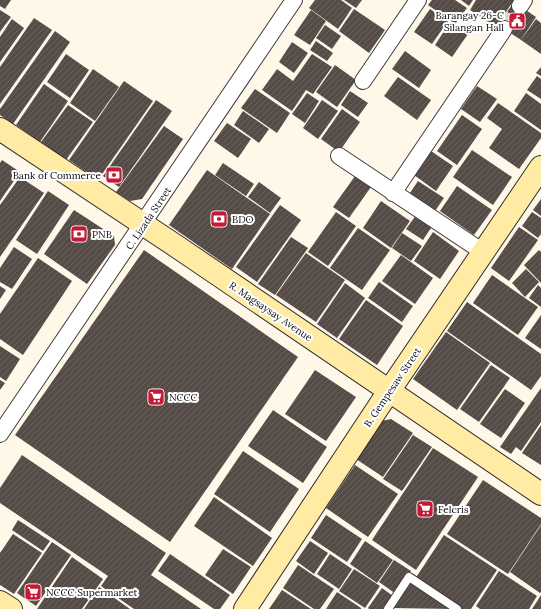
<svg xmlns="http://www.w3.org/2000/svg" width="541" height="609" font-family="Lora,serif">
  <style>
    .building { fill: url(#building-hatch) }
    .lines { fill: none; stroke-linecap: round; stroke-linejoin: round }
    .street-tunnel { stroke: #dad4c8; stroke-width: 16; stroke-dasharray: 16 8; stroke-linecap: butt }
    .lane-casing { stroke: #3e3e3e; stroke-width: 10 }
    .street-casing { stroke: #3e3e3e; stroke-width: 18 }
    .secondary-casing { stroke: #2d2d2d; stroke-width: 24 }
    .lane { stroke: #fff; stroke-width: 8 }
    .street { stroke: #fff; stroke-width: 16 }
    .secondary { stroke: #ffeba4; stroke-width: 22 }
    .labels { text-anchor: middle; stroke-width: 4; stroke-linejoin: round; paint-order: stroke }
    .poi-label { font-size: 10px; fill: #0b0b0b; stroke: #fff; text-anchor: start }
    .street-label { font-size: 10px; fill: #0b0b0b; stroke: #fff }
  </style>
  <defs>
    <pattern id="building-hatch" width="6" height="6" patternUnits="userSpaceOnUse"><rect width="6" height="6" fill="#554b47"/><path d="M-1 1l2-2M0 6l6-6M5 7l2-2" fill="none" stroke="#68605d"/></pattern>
  </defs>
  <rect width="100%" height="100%" fill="#fff8e9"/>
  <!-- building -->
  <g class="building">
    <polygon points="0,0 11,0 5,9 0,6"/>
    <polygon points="315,0 341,0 352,8 338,29 309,8"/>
    <polygon points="344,0 362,0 356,8"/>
    <polygon points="432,0 455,0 467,8 455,24 428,5"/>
    <polygon points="461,0 473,0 469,6"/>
    <polygon points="476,0 514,0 496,27 470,10"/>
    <polygon points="514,2 536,17 521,40 498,25"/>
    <polygon points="354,9 385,30 369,53 339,31"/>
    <polygon points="430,9 448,21 432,44 414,32"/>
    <polygon points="0,10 11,17 0,32"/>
    <polygon points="311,10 326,21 310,45 294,35"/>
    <polygon points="34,18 52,30 0,104 0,67"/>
    <polygon points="12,19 24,28 0,62 0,37"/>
    <polygon points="536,19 541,23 541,54 521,40"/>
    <polygon points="450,22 468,34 452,57 435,45"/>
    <polygon points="325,25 341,36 332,49 316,38"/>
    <polygon points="55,31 70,42 13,124 0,115 0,109"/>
    <polygon points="316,41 333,53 327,61 310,50"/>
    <polygon points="292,42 308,53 294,73 279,62"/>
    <polygon points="405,51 431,70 419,88 392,69"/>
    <polygon points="66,54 89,70 70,98 47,82"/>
    <polygon points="312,54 332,67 313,94 306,90 292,111 262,90 277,69 293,81"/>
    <polygon points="335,65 356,80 337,107 316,92"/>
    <polygon points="541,67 541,76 536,73"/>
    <polygon points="93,69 119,87 95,121 70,103"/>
    <polygon points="537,76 541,79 541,99 527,90"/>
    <polygon points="398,77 431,100 417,120 384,96"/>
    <polygon points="124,81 153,101 98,180 69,160"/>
    <polygon points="44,84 68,101 40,142 16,125"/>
    <polygon points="477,86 497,99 480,122 461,109"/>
    <polygon points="255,89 290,113 277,133 241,108"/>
    <polygon points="350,91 368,103 358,117 341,105"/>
    <polygon points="307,93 319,101 305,123 292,114"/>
    <polygon points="526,93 541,104 541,130 514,111"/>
    <polygon points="156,100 172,111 119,187 103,176"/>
    <polygon points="322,100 338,111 318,139 303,128"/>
    <polygon points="498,103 541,133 541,138 519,169 489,148 502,129 487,118"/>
    <polygon points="68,105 93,122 66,160 41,142"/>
    <polygon points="342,109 360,122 339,152 321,139"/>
    <polygon points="243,111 269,129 259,143 234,125"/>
    <polygon points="462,115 482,129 457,165 437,151"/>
    <polygon points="227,123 251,139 238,158 214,141"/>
    <polygon points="164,126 183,139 142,199 130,201 116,192"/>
    <polygon points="472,150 512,177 493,205 453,177"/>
    <polygon points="431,151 453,166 436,191 414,175"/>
    <polygon points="2,160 20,172 0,201 0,163"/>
    <polygon points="223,163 254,184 246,196 215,175"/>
    <polygon points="207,170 270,214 232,269 169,225"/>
    <polygon points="355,176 371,187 349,218 333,207"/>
    <polygon points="20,177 44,193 0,257 0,205"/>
    <polygon points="418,181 444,198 435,211 410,193"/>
    <polygon points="259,182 281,198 270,213 248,197"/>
    <polygon points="457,186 492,210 474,235 440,211"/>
    <polygon points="48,191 69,205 37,254 16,240"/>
    <polygon points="541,199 541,216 533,210"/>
    <polygon points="381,201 410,221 391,248 363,228"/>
    <polygon points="280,205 301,220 257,282 236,267"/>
    <polygon points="74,210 114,236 115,245 87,284 44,254"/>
    <polygon points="336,212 356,226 328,266 308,252"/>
    <polygon points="532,212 541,218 541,234 538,238 522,226"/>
    <polygon points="417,214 433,225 423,240 406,229"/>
    <polygon points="519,227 538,240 509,281 491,268"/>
    <polygon points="358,228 390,250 362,290 330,268"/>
    <polygon points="433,232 459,251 440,279 414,261"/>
    <polygon points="402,233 422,246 411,261 392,248"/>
    <polygon points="291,237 308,248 275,295 258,284"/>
    <polygon points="14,247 32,259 12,289 0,282 0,268"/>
    <polygon points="144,250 298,357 170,542 15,435"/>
    <polygon points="539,250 541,252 541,283 524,265"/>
    <polygon points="306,253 345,280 316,322 276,295"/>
    <polygon points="401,255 433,278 415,304 382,281"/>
    <polygon points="38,258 72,281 23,355 0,339 0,314"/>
    <polygon points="526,269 539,282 525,297 512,283"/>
    <polygon points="492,275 538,307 518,335 473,303"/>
    <polygon points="379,282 413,306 402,322 368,298"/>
    <polygon points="345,283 365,298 337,338 317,324"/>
    <polygon points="538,285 541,288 541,307 529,298"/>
    <polygon points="0,286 6,290 0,299"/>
    <polygon points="366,300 403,326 377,365 339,339"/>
    <polygon points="467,302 541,354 541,376 531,390 447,331"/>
    <polygon points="541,315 541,349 525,338"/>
    <polygon points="446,332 490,363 457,410 413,379"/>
    <polygon points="0,346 20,359 6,381 0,377"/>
    <polygon points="491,365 510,378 479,422 460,409"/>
    <polygon points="315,370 356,397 326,441 285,414"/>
    <polygon points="0,380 5,383 0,390"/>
    <polygon points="541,388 541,422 521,451 516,447 511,454 500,447"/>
    <polygon points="505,389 525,403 501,438 480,424"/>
    <polygon points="273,410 327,447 303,483 248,446"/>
    <polygon points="391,419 413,433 383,477 356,459 381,421"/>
    <polygon points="541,425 541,465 522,453"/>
    <polygon points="413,435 432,447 402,491 383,479"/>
    <polygon points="433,448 478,477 416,570 372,540"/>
    <polygon points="243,451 299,489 270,532 214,494"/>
    <polygon points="22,455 166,553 151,575 201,609 134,609 101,586 108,576 0,503 0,488"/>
    <polygon points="355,465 398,494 368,537 326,508"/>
    <polygon points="483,480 541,518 541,524 508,574 447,534"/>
    <polygon points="214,497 272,538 253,566 194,526"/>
    <polygon points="326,515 362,539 347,562 311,538"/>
    <polygon points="18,520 50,541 43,551 12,530"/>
    <polygon points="541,525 541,592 540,593 510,572"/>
    <polygon points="13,534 42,553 14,594 0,585 0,553"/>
    <polygon points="444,535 497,570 471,609 459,609 415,579"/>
    <polygon points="310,541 328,553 314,574 296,561"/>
    <polygon points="365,541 393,560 377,583 350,564"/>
    <polygon points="52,542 71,555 36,606 17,593"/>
    <polygon points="223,549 251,567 233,594 205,575"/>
    <polygon points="170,554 230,595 220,609 214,609 158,571"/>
    <polygon points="330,554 352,569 339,589 317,574"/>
    <polygon points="72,557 103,579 82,609 37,609"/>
    <polygon points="394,560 411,571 396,594 379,582"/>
    <polygon points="298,565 334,589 320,609 314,609 283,588"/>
    <polygon points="354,569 380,586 365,608 339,591"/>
    <polygon points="499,571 537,596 529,609 480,609 476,606"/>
    <polygon points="410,580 451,609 392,608"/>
    <polygon points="99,587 130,609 84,609"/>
    <polygon points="382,588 393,596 384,609 369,609 368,608"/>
    <polygon points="282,590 311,609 269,609"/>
    <polygon points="337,592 361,608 361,609 326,609"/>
    <polygon points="541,595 541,609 532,609"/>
  </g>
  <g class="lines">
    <!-- street-tunnel -->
    <polyline class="street-tunnel" points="504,29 520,6"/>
    <!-- lane casing -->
    <g class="lane-casing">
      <polyline id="lane" points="388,609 409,577 457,609"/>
    </g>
    <!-- street casing -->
    <g class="street-casing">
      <g id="street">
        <polyline points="520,6 524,0"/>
        <polyline points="363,81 418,0"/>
        <polyline points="339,156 483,252"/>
        <polyline points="393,193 504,29"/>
        <polyline points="0,434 294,0"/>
      </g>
    </g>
    <!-- secondary casing -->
    <g class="secondary-casing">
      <g id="secondary">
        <polyline points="0,129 176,246 541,494"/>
        <polyline points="0,602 11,609"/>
        <polyline points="245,609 389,391 541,167"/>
      </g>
    </g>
    <!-- lane -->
    <use href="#lane" class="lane"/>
    <!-- street -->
    <use href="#street" class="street"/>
    <!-- secondary -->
    <use href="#secondary" class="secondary"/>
  </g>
  <!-- icons -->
  <defs>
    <g id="civic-square" transform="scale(0.9)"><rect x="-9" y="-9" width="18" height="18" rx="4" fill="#c51934" stroke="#fff"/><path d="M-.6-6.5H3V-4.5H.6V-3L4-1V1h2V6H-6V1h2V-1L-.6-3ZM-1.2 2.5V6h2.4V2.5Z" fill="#fff"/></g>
    <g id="bank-square" transform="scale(0.9)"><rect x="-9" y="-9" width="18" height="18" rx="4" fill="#c51934" stroke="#fff"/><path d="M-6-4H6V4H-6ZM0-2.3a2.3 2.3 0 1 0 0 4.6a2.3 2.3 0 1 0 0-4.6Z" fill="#fff"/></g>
    <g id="supermarket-square" transform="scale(0.9)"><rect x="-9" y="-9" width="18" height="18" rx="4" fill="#c51934" stroke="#fff"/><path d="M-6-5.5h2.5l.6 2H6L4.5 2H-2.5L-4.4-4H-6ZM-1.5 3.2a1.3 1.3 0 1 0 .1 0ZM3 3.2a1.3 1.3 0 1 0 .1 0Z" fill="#fff"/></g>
  </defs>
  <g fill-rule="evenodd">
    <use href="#civic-square" x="517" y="21"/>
    <use href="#bank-square" x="114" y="175"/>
    <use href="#bank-square" x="219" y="219"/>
    <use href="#bank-square" x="79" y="234"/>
    <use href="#supermarket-square" x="156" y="397"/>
    <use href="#supermarket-square" x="425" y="509"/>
    <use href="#supermarket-square" x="33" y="592"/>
  </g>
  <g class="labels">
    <!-- poi labels -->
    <g class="poi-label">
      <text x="504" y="19" text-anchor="end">Barangay 26-C<tspan x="504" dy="12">Silangan Hall</tspan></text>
      <text x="101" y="179" text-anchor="end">Bank of Commerce</text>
      <text x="232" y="223">BDO</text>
      <text x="92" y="238">PNB</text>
      <text x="169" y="401">NCCC</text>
      <text x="438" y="513">Felcris</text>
      <text x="46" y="596">NCCC Supermarket</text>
    </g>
    <!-- street labels -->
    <g class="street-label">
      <text transform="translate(148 218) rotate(-56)" y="4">C. Lizada Street</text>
      <text transform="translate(271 311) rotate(34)" y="4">R. Magsaysay Avenue</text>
      <text transform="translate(392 387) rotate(-56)" y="4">B. Gempesaw Street</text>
    </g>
  </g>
</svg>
